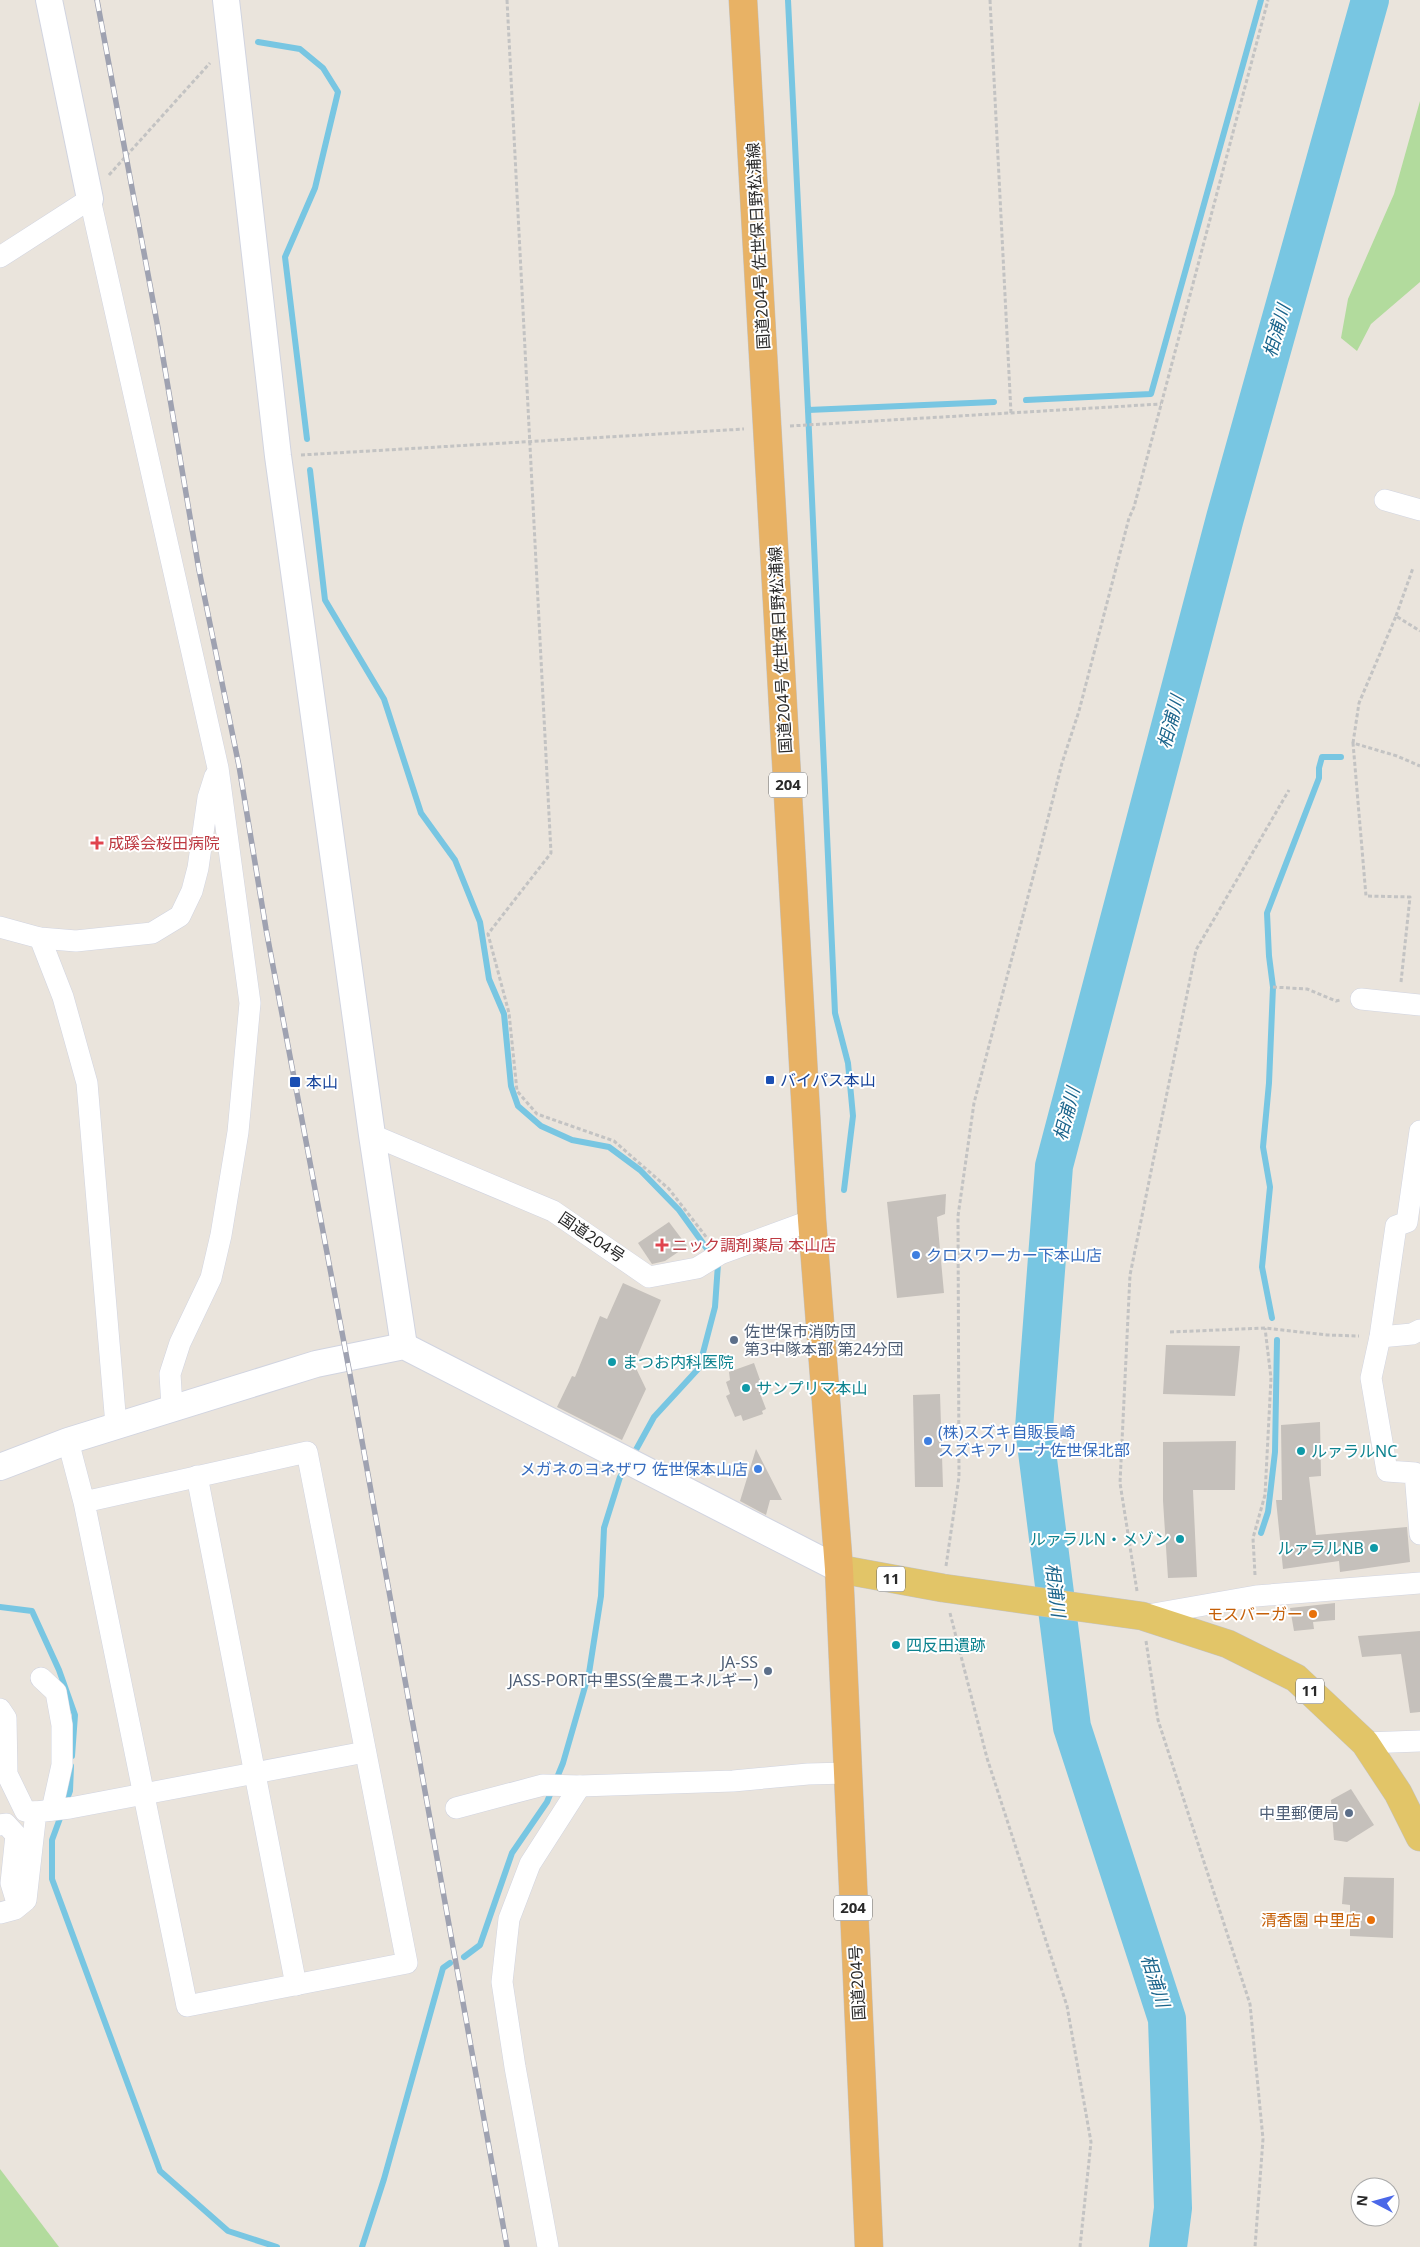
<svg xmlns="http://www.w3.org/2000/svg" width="1420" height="2247" font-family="'Noto Sans','Noto Sans JP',sans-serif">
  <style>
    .green { fill: #b2db9d }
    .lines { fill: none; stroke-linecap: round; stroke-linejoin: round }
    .stream { stroke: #78c6e2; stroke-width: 6 }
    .river { stroke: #78c6e2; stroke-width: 38 }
    .building { fill: #c5c0bb }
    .minor-casing { stroke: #d1d4e0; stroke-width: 22 }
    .tertiary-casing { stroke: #d1d4e0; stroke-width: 28 }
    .primary-casing { stroke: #c3c3c3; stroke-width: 29 }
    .trunk-casing { stroke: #c3c3c3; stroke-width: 29 }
    .path { stroke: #c3c3c3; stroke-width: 3; stroke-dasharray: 4 2.5; stroke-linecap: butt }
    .minor { stroke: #fff; stroke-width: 21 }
    .tertiary { stroke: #fff; stroke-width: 26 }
    .primary { stroke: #e2c568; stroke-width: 28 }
    .trunk { stroke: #e8b265; stroke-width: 28 }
    .rail-casing { stroke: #9fa2b1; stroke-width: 5.5 }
    .rail { stroke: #fff; stroke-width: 4; stroke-dasharray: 11; stroke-linecap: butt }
    .health-dot { fill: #e0444e; stroke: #fff; stroke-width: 2 }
    .transit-dot { fill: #1a4fb4; stroke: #fff; stroke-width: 2 }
    .shop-dot { fill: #3f7fe0; stroke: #fff; stroke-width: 2 }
    .service-dot { fill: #5c6f8a; stroke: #fff; stroke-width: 2 }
    .culture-dot { fill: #0f9aa8; stroke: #fff; stroke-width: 2 }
    .food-dot { fill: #e8710a; stroke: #fff; stroke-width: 2 }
    .labels { text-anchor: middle; stroke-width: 4; stroke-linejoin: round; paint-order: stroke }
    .shield { fill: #fff; stroke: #696969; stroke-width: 1 }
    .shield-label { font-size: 15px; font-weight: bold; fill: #292929 }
    .street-label { font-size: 16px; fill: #292929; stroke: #fff }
    .health-label { font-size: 16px; fill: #be3a42; stroke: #fff; text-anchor: start }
    .transit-label { font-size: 16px; fill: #164399; stroke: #fff; text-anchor: start }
    .shop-label { font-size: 16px; fill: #366cbe; stroke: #fff; text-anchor: start }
    .service-label { font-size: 16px; fill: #4e5e75; stroke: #fff; text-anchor: end }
    .culture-label { font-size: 16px; fill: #0d838f; stroke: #fff; text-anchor: start }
    .food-label { font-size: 16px; fill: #c56008; stroke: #fff; text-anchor: end }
    .water-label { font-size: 18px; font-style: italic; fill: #1a648b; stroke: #fff }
  </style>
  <rect width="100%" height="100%" fill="#eae4dc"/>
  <!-- green -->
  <g class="green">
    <polygon points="1420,101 1420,282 1371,324 1357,351 1341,338 1348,299 1394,194"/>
    <polygon points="0,2169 59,2247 0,2247"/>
  </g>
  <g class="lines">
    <!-- stream -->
    <g class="stream">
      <polyline points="788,0 808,410 994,402"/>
      <polyline points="258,42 300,49 323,68 338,92 315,188 285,257 307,439"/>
      <polyline points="1026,400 1151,394 1261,0"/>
      <polyline points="808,410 835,1013 848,1063 853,1116 844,1190"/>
      <polyline points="310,470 325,600 384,699 421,813 455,860 480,922 489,979 504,1014 511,1086 518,1106 541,1126 572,1140 609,1147 640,1170 679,1210 718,1264 715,1307 699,1368 654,1417 632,1457"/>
      <polyline points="1272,1318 1262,1267 1270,1187 1263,1147 1269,1083 1273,987 1269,956 1267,913 1319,778 1319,768 1322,757 1341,757"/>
      <polyline points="1261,1533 1268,1512 1275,1452 1277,1340"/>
      <polyline points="0,1607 32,1611 59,1670 75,1715 72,1756"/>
      <polyline points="71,1766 70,1791 52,1840 52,1879 160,2171 228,2231 277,2247"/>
      <polyline points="464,1957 480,1945 512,1853 547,1802 563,1763 589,1673 601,1596 604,1528 620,1477 627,1466"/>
      <polyline points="362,2247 384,2179 443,1968 450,1963"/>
    </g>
    <!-- river -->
    <polyline class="river" points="1168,2247 1173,2208 1167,2019 1072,1727 1034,1428 1054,1166 1225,518 1370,0"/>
  </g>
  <!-- building -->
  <g class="building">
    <polygon points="946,1194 945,1214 937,1217 944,1293 897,1298 887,1202"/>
    <polygon points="669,1222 687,1246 665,1261 652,1264 638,1243"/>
    <polygon points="623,1283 661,1300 634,1364 646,1389 622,1440 557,1407 572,1376 575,1377 600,1316 607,1319"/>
    <polygon points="1166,1345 1240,1346 1235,1396 1163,1394"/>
    <polygon points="754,1363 765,1394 761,1396 766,1409 762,1411 763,1414 743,1421 741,1415 735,1417 726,1396 730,1394 726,1382 730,1380 729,1372"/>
    <polygon points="940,1394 943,1487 915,1487 913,1395"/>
    <polygon points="1320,1422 1321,1476 1309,1477 1316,1535 1407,1527 1410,1562 1340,1572 1339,1561 1283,1569 1276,1500 1282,1500 1281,1425"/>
    <polygon points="1236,1441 1235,1490 1193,1490 1197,1577 1168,1578 1163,1501 1163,1442"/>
    <polygon points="756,1449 782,1500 770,1500 766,1515 740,1501"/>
    <polygon points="1335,1603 1335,1620 1313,1622 1314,1629 1294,1631 1290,1608"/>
    <polygon points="1420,1631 1420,1712 1410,1713 1401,1654 1362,1657 1358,1636"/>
    <polygon points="1351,1789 1374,1825 1347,1842 1334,1840 1331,1800"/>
    <polygon points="1344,1877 1394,1878 1393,1938 1350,1936 1350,1905 1342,1904"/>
  </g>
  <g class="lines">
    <!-- minor casing -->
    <g class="minor-casing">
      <g id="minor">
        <polyline points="0,257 90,199 218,768 250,1003 238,1132 221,1235 211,1278 180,1343 170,1374 172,1407"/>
        <polyline points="1385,500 1420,510"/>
        <polyline points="0,927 40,938 76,941 152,933 180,916 192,891 198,868 208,798 215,776"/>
        <polyline points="40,938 63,997 87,1083 116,1425"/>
        <polyline points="1361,999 1420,1005"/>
        <polyline points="1420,1131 1407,1222 1396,1226 1380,1337 1371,1378 1387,1471 1415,1473 1420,1534"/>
        <polyline points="372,1135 553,1211 649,1277 697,1268 720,1254 812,1220"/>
        <polyline points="1380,1337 1412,1334 1420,1330"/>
        <polyline points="68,1441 84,1502 187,2006 407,1963 307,1452 84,1502"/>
        <polyline points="197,1476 296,1985"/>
        <polyline points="1142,1616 1256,1596 1420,1583"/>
        <polyline points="41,1678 56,1692 62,1725 62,1765 52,1810"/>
        <polyline points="0,1709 6,1718 7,1774 25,1811 36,1812"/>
        <polyline points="1365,1743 1420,1741"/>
        <polyline points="456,1808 543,1785 580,1786 733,1781 808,1774 847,1773"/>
        <polyline points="0,1825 6,1824 16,1835 11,1883 18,1906"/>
        <polyline points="0,1913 15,1909 26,1900 36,1812 70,1808 365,1752"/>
        <polyline points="548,2247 515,2067 502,1982 509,1919 530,1864 580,1786"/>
      </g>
    </g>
    <!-- tertiary casing -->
    <g class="tertiary-casing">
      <g id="tertiary">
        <polyline points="49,0 90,199"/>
        <polyline points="226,0 278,456 372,1135 404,1346"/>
        <polyline points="0,1467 68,1441 316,1364 404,1346 839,1569"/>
      </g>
    </g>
    <!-- primary casing -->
    <g class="primary-casing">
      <polyline id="primary" points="839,1569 943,1588 1142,1616 1228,1644 1296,1678 1365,1743 1398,1793 1420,1837"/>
    </g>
    <!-- trunk casing -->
    <g class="trunk-casing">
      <polyline id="trunk" points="743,0 812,1220 839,1569 869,2247"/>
    </g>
    <!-- path -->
    <g class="path">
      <polyline points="507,0 551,853 488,934 509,1013 517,1091 537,1114 614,1141 669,1189 707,1238"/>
      <polyline points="990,0 1011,413"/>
      <polyline points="109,175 210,63"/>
      <polyline points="790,426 1161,404"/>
      <polyline points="301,455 744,429"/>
      <polyline points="1396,616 1413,568"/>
      <polyline points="1353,743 1359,703 1396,616 1420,631"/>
      <polyline points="1401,982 1410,897 1366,896 1353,743 1397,756 1420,766"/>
      <polyline points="1273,987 1307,989 1336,1001 1340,1000"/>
      <polyline points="1170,1332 1265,1328 1327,1335 1359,1336"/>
      <polyline points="946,1566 959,1477 958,1216 974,1103 1037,862 1062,763 1079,711 1129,518 1134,507 1268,0"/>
      <polyline points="1255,1575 1253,1538 1265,1495 1271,1378 1265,1328"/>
      <polyline points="1137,1591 1120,1483 1130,1275 1196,950 1289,790"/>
      <polyline points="950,1613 987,1758 1067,2006 1091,2142 1080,2247"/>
      <polyline points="1146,1641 1158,1720 1250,2004 1263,2139 1255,2247"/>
    </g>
    <!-- minor -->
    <use href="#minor" class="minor"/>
    <!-- tertiary -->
    <use href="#tertiary" class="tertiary"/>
    <!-- primary -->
    <use href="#primary" class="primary"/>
    <!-- trunk -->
    <use href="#trunk" class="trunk"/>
    <!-- rail casing -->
    <g class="rail-casing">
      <polyline id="rail" points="97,0 158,328 199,570 239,766 266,929 351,1380 507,2247"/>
    </g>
    <!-- rail -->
    <use href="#rail" class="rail"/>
  </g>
  <!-- markers -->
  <g class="health-dot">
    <path d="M94.5 835.5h5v5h5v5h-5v5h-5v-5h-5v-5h5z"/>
    <path d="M659.5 1237.5h5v5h5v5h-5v5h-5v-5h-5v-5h5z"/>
  </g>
  <g class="transit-dot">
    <rect x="765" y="1075" width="10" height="10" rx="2.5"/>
    <rect x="289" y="1076" width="12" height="12" rx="2.5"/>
  </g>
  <g class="shop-dot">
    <circle cx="916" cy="1255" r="5"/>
    <circle cx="928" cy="1441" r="5"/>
    <circle cx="758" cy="1469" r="5"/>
  </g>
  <g class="service-dot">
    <circle cx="734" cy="1340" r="5"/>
    <circle cx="768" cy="1671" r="5"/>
    <circle cx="1349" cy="1813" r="5"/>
  </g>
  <g class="culture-dot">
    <circle cx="612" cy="1362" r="5"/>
    <circle cx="746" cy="1388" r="5"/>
    <circle cx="1301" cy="1451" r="5"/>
    <circle cx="1180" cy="1539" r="5"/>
    <circle cx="1374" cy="1548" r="5"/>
    <circle cx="896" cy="1645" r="5"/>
  </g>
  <g class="food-dot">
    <circle cx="1313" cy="1614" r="5"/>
    <circle cx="1371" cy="1920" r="5"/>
  </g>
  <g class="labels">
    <!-- shield labels -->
    <g class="shield">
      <rect x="769" y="772.5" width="38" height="25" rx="4"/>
      <rect x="877" y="1566.5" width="28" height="25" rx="4"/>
      <rect x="1296" y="1678.5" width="28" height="25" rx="4"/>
      <rect x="834" y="1895.5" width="38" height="25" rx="4"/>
    </g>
    <g class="shield-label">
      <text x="788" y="790">204</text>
      <text x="891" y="1584">11</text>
      <text x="1310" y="1696">11</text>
      <text x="853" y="1913">204</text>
    </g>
    <!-- street labels -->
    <g class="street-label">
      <text transform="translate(758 246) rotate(-93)" y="6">国道204号 佐世保日野松浦線</text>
      <text transform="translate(780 650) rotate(-93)" y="6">国道204号 佐世保日野松浦線</text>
      <text transform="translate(592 1237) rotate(34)" y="6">国道204号</text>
      <text transform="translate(857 1983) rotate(-93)" y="6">国道204号</text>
    </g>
    <!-- health labels -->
    <g class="health-label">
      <text x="108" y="849">成蹊会桜田病院</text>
      <text x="672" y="1251">ニック調剤薬局 本山店</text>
    </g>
    <!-- transit labels -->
    <g class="transit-label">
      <text x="780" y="1086">バイパス本山</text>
      <text x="306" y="1088">本山</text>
    </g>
    <!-- shop labels -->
    <g class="shop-label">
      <text x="926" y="1261">クロスワーカー下本山店</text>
      <text x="938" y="1438">(株)スズキ自販長崎<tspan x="938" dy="18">スズキアリーナ佐世保北部</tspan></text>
      <text x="748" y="1475" text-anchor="end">メガネのヨネザワ 佐世保本山店</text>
    </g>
    <!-- service labels -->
    <g class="service-label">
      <text x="744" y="1337" text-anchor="start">佐世保市消防団<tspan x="744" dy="18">第3中隊本部 第24分団</tspan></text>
      <text x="758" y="1668">JA-SS<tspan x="758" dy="18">JASS-PORT中里SS(全農エネルギー)</tspan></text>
      <text x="1339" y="1819">中里郵便局</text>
    </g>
    <!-- culture labels -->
    <g class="culture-label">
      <text x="622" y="1368">まつお内科医院</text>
      <text x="756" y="1394">サンプリマ本山</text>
      <text x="1311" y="1457">ルァラルNC</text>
      <text x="1170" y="1545" text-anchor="end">ルァラルN・メゾン</text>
      <text x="1364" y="1554" text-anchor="end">ルァラルNB</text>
      <text x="906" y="1651">四反田遺跡</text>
    </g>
    <!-- food labels -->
    <g class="food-label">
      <text x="1303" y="1620">モスバーガー</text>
      <text x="1361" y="1926">清香園 中里店</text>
    </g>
    <!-- water labels -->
    <g class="water-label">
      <text transform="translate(1277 331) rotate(-74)" y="6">相浦川</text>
      <text transform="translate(1171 722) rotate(-75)" y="6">相浦川</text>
      <text transform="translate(1067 1114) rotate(-75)" y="6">相浦川</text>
      <text transform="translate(1055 1590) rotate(83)" y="6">相浦川</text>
      <text transform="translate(1155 1981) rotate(72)" y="6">相浦川</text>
    </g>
  </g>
  <!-- north arrow -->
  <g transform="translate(1375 2202) rotate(276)"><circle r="24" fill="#ffffff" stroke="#a9a9a9"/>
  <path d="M0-4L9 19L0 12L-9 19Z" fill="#4b68e8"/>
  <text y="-8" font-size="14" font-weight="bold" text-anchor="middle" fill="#292929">N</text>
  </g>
</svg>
